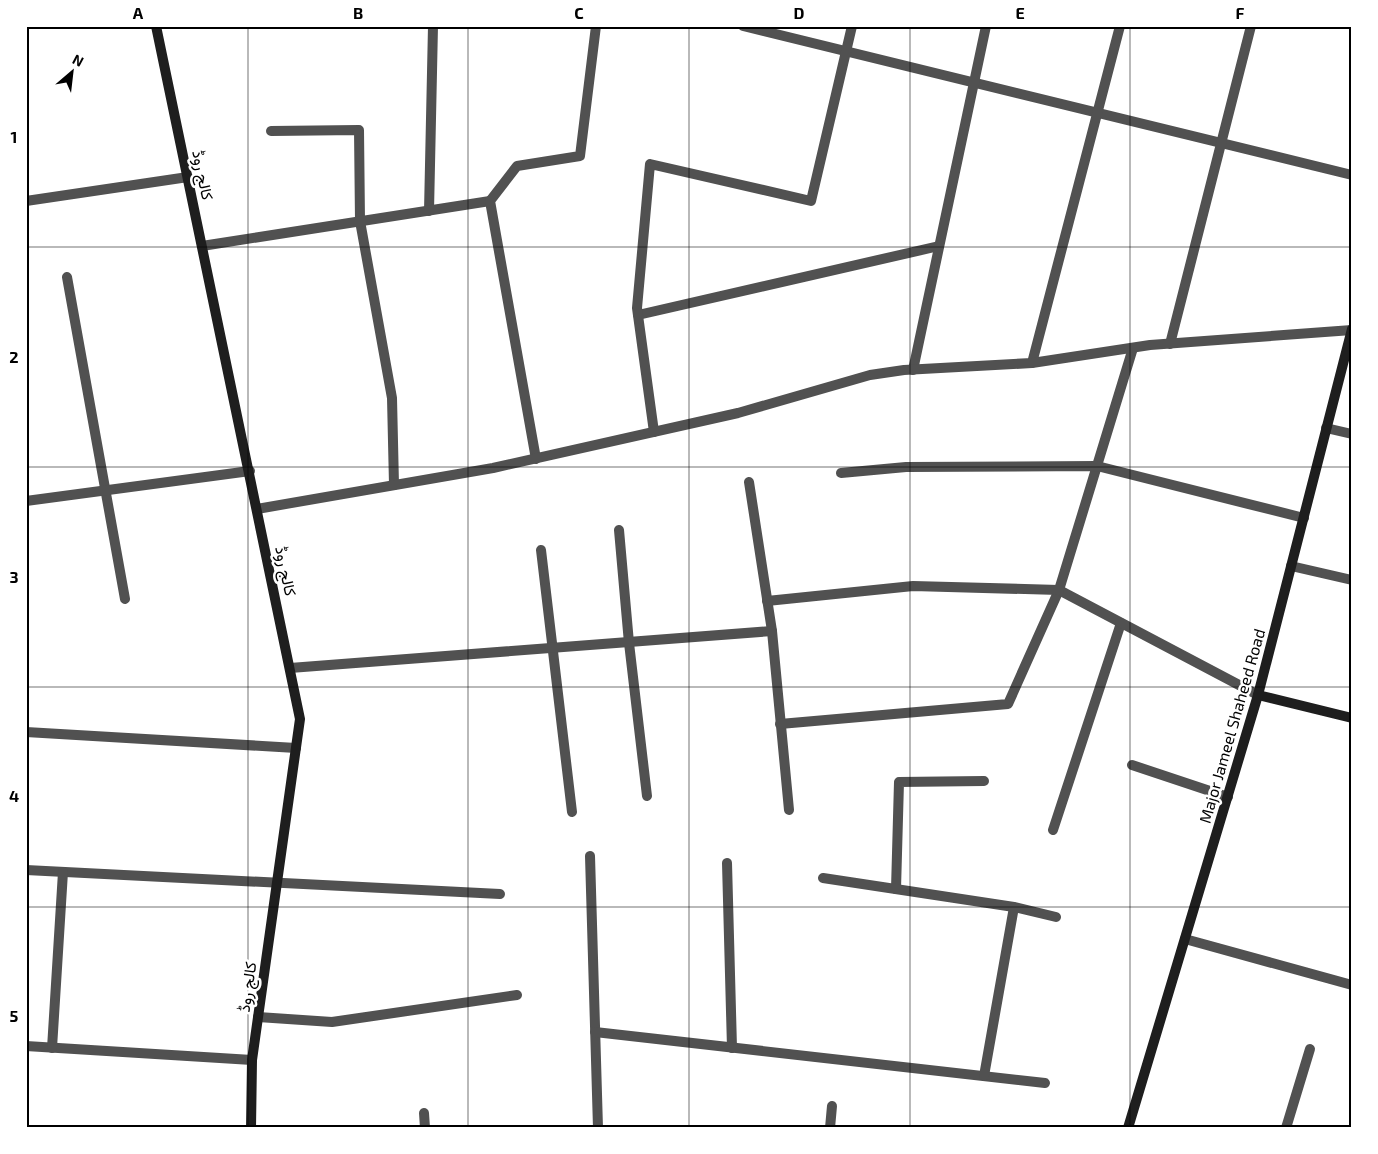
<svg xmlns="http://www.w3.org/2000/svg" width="1378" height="1154" font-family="'Exo 2',Vazirmatn,sans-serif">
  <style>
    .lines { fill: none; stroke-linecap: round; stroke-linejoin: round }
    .lane { stroke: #515151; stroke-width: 10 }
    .street { stroke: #515151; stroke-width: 10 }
    .secondary { stroke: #1e1e1e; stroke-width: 10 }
    .grid { fill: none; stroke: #000; stroke-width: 1; stroke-opacity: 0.55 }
    .labels { text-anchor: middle; stroke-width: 5; stroke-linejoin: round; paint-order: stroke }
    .street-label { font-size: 16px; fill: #000; stroke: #fff }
    .neatline { fill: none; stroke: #000; stroke-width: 2 }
    .grid-label { font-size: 16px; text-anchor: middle; font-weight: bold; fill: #000 }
  </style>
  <rect width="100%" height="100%" fill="#fff"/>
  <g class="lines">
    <!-- lane -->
    <g class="lane">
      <polyline points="271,131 359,130 360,221"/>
      <polyline points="749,482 772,631 789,810"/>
      <polyline points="619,530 629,643 647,796"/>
      <polyline points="780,724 1008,704 1059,590"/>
      <polyline points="1132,765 1228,797"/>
      <polyline points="1053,830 1121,623"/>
      <polyline points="896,889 899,782 984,781"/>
    </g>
    <!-- street -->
    <g class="street">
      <polyline points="743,26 1352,175"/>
      <polyline points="26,201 188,177"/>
      <polyline points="429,211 433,26"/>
      <polyline points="360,221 392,398 394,485"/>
      <polyline points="202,246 490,201"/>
      <polyline points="67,277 125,599"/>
      <polyline points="638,315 939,246"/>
      <polyline points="1170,344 1251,26"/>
      <polyline points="1133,348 1059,590 1258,695"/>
      <polyline points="1032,363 1120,26"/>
      <polyline points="913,370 986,26"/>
      <polyline points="1326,428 1352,434"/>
      <polyline points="654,432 637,308 650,164 811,201 852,26"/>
      <polyline points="536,459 490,201 517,166 580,156 596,26"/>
      <polyline points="841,473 906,467 1097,466 1304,518"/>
      <polyline points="26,501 250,471"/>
      <polyline points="257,509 493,468 738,413 870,375 904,370 1032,363 1150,345 1352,330"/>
      <polyline points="541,550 572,812"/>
      <polyline points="1291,566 1352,580"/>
      <polyline points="767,601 913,586 1059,590"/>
      <polyline points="290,668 772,631"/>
      <polyline points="26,732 296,748"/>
      <polyline points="590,856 598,1128"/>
      <polyline points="727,863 732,1048"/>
      <polyline points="26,870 500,894"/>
      <polyline points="823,878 1014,907"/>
      <polyline points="1185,939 1352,985"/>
      <polyline points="258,1017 332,1022 517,995"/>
      <polyline points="595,1032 1045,1083"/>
      <polyline points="26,1046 252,1060"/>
      <polyline points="52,1048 63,872"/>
      <polyline points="984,1076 1014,907 1056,917"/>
      <polyline points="424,1113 425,1128"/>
      <polyline points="830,1128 832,1106"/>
      <polyline points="1286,1128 1310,1049"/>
    </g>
    <!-- secondary -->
    <g class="secondary">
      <polyline points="156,26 300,719 252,1060 251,1128"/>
      <polyline points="1258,695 1352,718"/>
      <polyline points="1128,1128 1258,695 1352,329"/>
    </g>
  </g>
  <!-- grid -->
  <path class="grid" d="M248,26V1128M468,26V1128M689,26V1128M910,26V1128M1130,26V1128M26,247H1352M26,467H1352M26,687H1352M26,907H1352"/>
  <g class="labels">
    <!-- street labels -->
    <g class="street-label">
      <text transform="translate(203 175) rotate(78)" y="6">کالج روڈ</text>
      <text transform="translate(286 571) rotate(78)" y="6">کالج روڈ</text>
      <text transform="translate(1232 726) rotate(-74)" y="6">Major Jameel Shaheed Road</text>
      <text transform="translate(247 987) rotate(-82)" y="6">کالج روڈ</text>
    </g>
  </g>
  <!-- border -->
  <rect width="1378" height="1154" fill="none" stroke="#ffffff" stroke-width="55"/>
  <!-- north arrow -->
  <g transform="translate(72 72) rotate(28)" stroke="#ffffff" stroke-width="4" paint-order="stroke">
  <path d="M0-4L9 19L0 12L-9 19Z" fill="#000000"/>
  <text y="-8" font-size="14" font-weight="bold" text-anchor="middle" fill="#000000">N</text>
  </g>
  <rect x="28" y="28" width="1322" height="1098" class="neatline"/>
  <g class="grid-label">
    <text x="138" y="19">A</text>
    <text x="358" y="19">B</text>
    <text x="579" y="19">C</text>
    <text x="799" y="19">D</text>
    <text x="1020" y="19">E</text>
    <text x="1240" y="19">F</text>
    <text x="14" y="143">1</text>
    <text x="14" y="363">2</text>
    <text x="14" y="583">3</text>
    <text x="14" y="802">4</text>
    <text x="14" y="1022">5</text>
  </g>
</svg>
